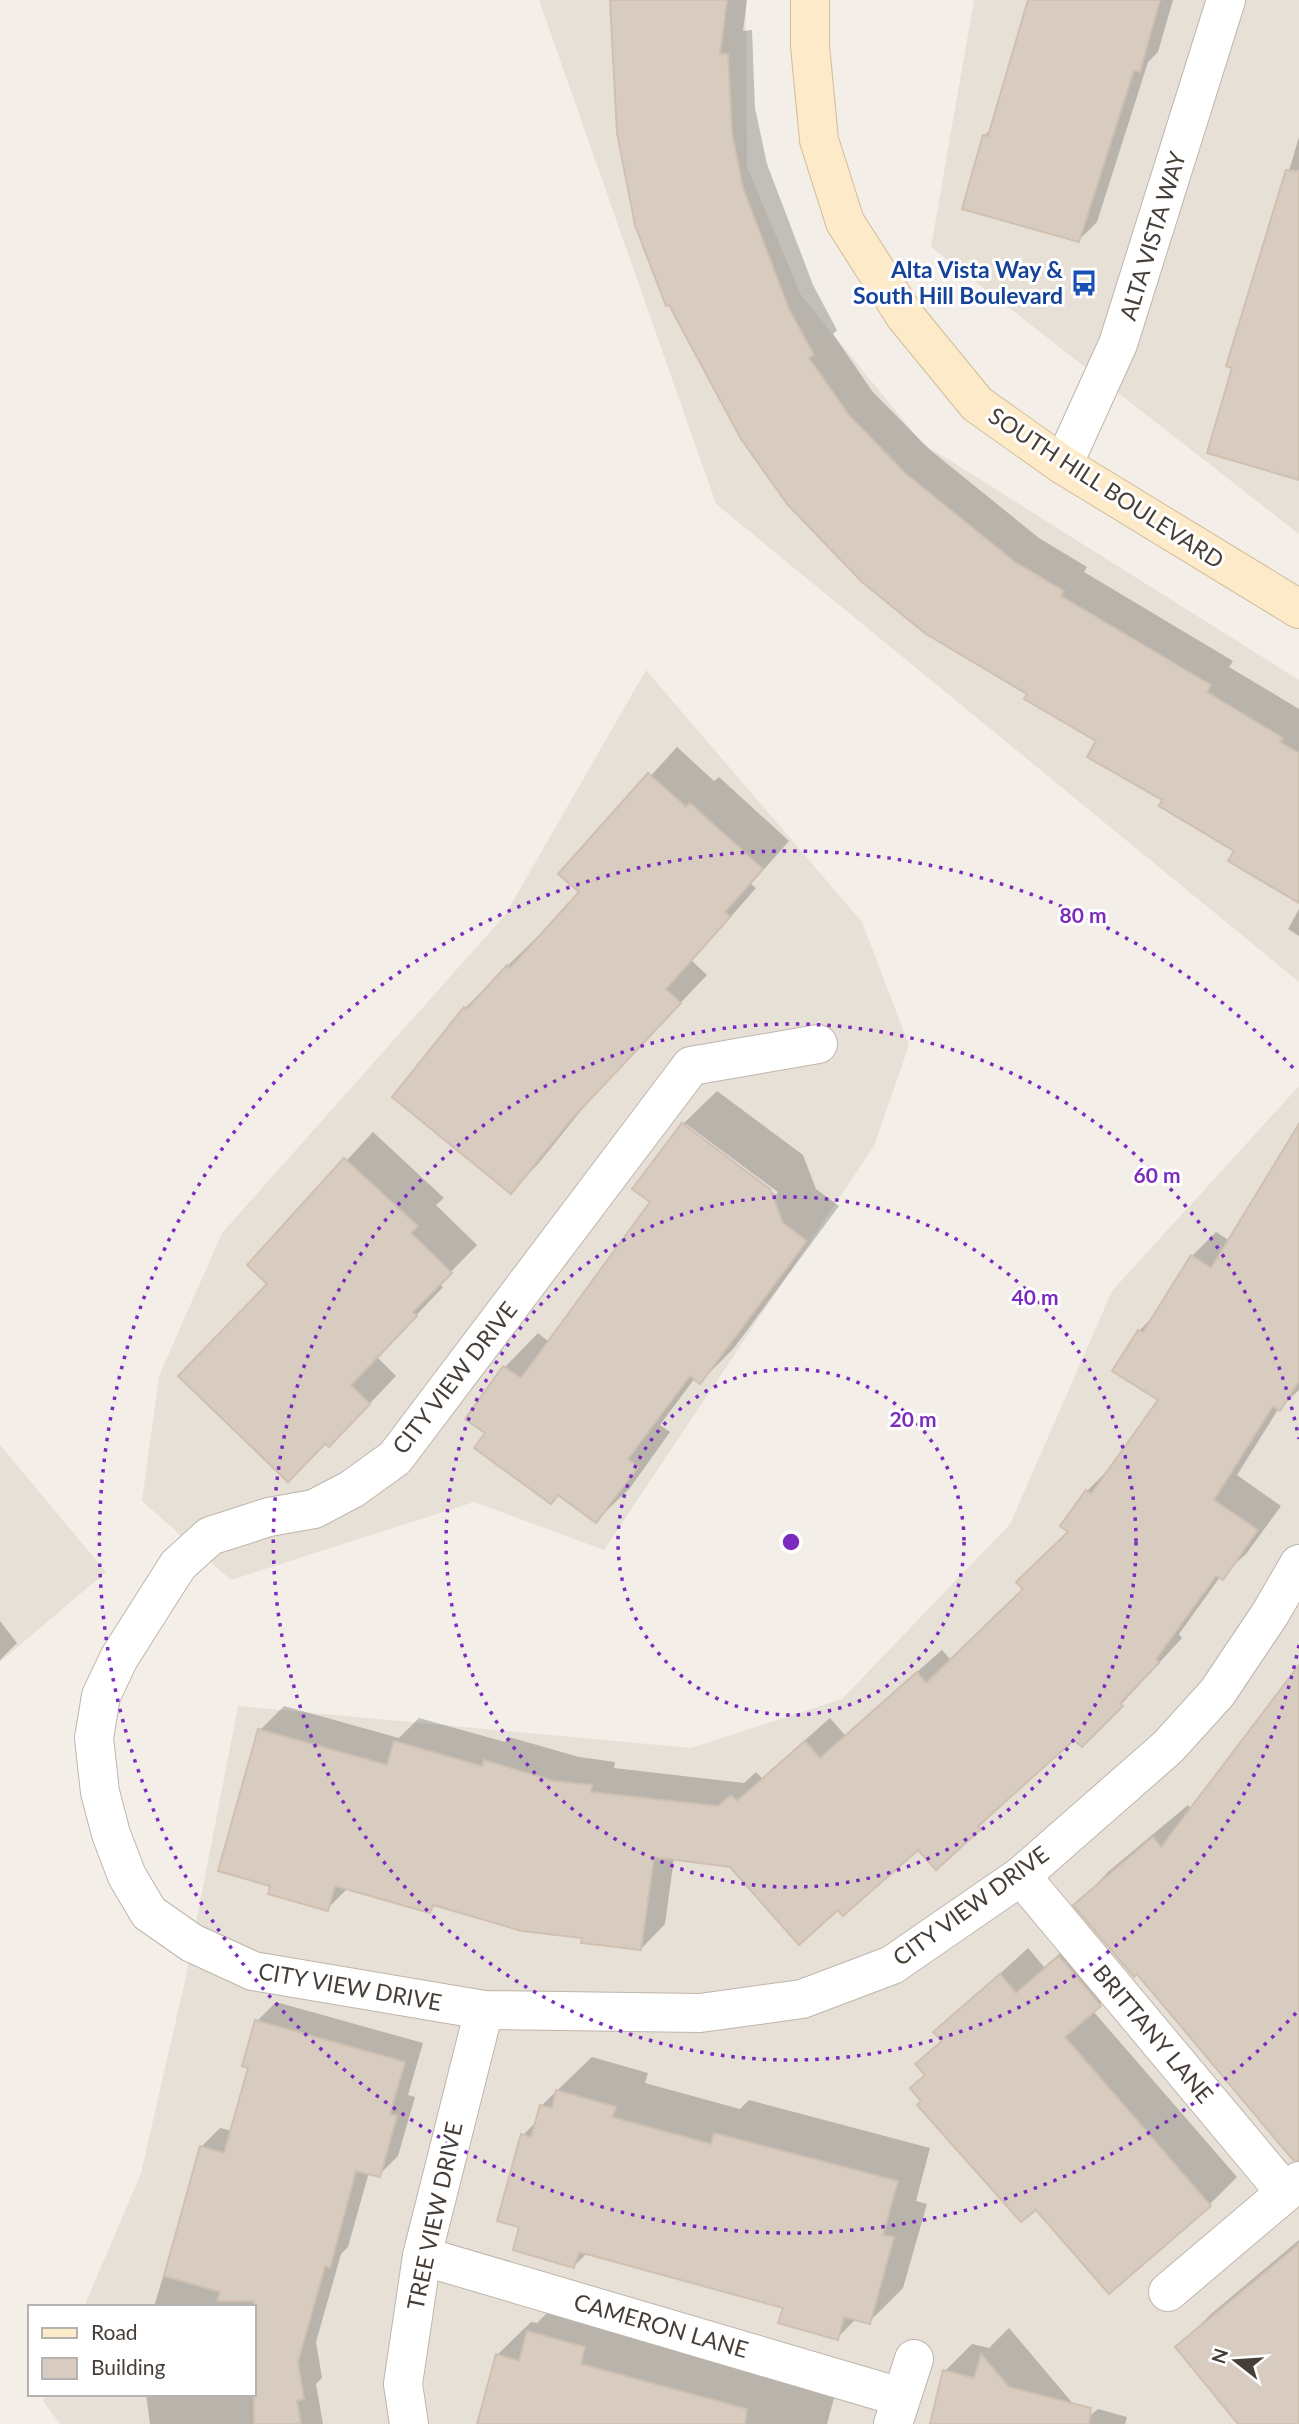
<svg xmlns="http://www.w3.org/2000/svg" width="1299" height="2424" font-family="Lato,sans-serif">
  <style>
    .residential { fill: #e7e0d6 }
    .shadow { fill: #0003; fill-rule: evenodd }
    .building { fill: #d8ccc0; stroke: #cfc0b1; stroke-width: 2 }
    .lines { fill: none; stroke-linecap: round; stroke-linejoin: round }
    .street-casing { stroke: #bfb5ab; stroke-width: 40 }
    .secondary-casing { stroke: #d2bc99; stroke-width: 40 }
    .street { stroke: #fff; stroke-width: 38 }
    .secondary { stroke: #fdeac8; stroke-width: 38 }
    .ring { fill: none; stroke: #7b2cbf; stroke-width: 3.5; stroke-dasharray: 3.5 7 }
    .labels { text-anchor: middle; stroke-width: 6; stroke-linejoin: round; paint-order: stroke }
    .street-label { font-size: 23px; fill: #473e37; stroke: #fff }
    .transit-label { font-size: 23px; font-weight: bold; fill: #164399; stroke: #fff; text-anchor: end }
    .centre { fill: #7b2cbf; stroke: #fff; stroke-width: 3.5 }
    .ring-label { font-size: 21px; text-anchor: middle; font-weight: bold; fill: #7b2cbf; stroke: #fff; stroke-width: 6; stroke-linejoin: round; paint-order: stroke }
  </style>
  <rect width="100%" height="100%" fill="#f3eee8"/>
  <!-- residential -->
  <g class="residential">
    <polygon points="539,0 746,0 747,167 801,295 922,443 1299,680 1299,982 716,504"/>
    <polygon points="974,0 1299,0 1299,534 931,247"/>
    <polygon points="646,670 862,922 909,1045 874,1146 604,1550 474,1502 231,1580 142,1501 159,1376 222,1233 505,915"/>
    <polygon points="1299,1086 1299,2424 60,2424 43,2401 46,2394 254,2394 254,2307 84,2307 141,2173 184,1985 238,1706 691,1748 842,1699 1010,1524 1112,1291"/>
    <polygon points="0,1445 106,1572 0,1662"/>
  </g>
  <!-- shadow -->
  <g class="shadow">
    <polygon points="615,0 747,0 743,31 752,30 755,108 767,164 813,285 837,330 833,334 872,391 929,449 1039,538 1087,567 1084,572 1233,661 1229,667 1299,709 1299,901 1236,850 1164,800 1099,741 1029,693 927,633"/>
    <polygon points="1031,0 1173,0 1158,52 1148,62 1097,222 1079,240 984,136 992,128"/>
    <polygon points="1299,137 1299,478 1252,295"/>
    <polygon points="677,747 714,781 719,777 789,841 751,884 756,888 692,961 707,975 596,1092 538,1164 511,1191 465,1008 535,939 537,941 581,892 561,874"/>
    <polygon points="1299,909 1299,936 1288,929"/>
    <path d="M717,1091L803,1155L816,1189L839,1206L734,1348L700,1382L695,1378L660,1425L670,1432L630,1488L596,1521L467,1418L505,1367L538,1333L549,1342L652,1201L683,1124ZM686,1124L778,1192L776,1195L686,1128Z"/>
    <polygon points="373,1132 444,1198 436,1205 477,1245 439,1284 443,1287 377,1357 396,1376 356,1418 269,1284 250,1265"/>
    <polygon points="1299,1139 1299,1390 1279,1408 1237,1475 1281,1506 1246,1554 1220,1577 1179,1634 1182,1638 1106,1721 1074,1738 936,1867 918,1847 838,1908 731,1865 674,1858 665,1924 641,1949 436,1904 430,1911 348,1888 327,1909 272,1885 260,1730 284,1706 399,1738 419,1718 505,1742 509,1737 579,1757 615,1762 614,1768 744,1783 756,1772 762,1778 830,1718 845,1735 942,1650 951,1660 1025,1588 1070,1532 1062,1525 1087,1491 1111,1467 1160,1399 1139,1331 1157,1313 1192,1256 1216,1232 1230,1241"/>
    <polygon points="0,1621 17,1643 0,1660"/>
    <polygon points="1299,1668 1299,2127 1138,1972 1076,1905 1109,1871 1188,1805 1192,1810"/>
    <polygon points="1087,1930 1127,1977 1093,2011 1237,2177 1210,2204 1036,2207 923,2101 926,2074 918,2064 943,2039 936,2032 1028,1948 1044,1967"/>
    <polygon points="276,2002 423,2043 408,2095 415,2097 398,2156 379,2175 369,2172 348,2247 341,2254 316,2342 322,2378 316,2384 323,2424 150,2424 146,2394 254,2394 254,2307 154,2307 201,2147 220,2128 232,2131 251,2067 257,2021"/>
    <polygon points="592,2057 648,2073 645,2083 740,2109 749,2100 930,2148 916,2201 927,2204 903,2288 869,2322 857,2318 837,2338 785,2307 587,2253 574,2266 521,2225 523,2135 538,2120 541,2106"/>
    <polygon points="1299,2240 1299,2424 1257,2424 1177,2348 1211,2314"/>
    <polygon points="562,2298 836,2391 827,2424 479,2424 497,2355 531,2322 537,2323"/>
    <polygon points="1009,2328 1086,2419 1098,2409 1127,2417 1125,2424 931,2424 945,2371 972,2344 989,2348"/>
  </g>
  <!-- building -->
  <g class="building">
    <polygon points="610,0 727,0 720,54 728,54 732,133 743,188 789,309 814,355 809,358 849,415 905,473 1015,562 1064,591 1061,596 1211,685 1207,692 1283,738 1280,742 1299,753 1299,903 1228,861 1234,851 1159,806 1162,800 1087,757 1096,741 1024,699 1027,694 926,634 862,582 788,505 741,439 669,305 666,306 635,225 617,133"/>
    <polygon points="1028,0 1160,0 1140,72 1134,70 1079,242 962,209 983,135 988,136"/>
    <polygon points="1286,170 1299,171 1299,480 1207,453 1232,368 1226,366"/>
    <polygon points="648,773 686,807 690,803 763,869 725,912 730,917 666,989 681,1003 569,1122 511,1194 392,1097 464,1007 467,1009 507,965 510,968 579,892 558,874"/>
    <polygon points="682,1123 770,1189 783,1223 807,1241 700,1384 690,1376 628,1459 638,1467 596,1523 558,1495 551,1504 474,1448 485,1433 465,1419 503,1366 521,1378 650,1202 632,1189"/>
    <polygon points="1299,1124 1299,1381 1280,1411 1273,1406 1214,1500 1258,1530 1223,1580 1216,1576 1156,1659 1159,1663 1120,1703 1123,1706 1082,1747 1074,1740 978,1826 981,1829 936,1870 918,1850 843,1916 838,1910 799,1945 730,1867 654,1857 641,1950 581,1943 582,1938 522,1931 433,1905 430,1913 335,1886 328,1911 268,1894 270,1886 218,1871 258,1729 387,1765 394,1741 482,1766 484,1760 554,1781 592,1785 591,1792 718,1806 731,1795 737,1801 805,1741 820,1758 917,1672 926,1683 1023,1589 1016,1582 1068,1532 1060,1526 1086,1490 1091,1494 1158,1400 1112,1371 1138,1330 1143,1332 1191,1255 1211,1268"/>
    <polygon points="344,1158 418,1226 411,1233 452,1273 413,1312 417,1316 351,1385 370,1404 329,1447 325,1444 288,1482 178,1376 267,1284 247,1265"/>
    <polygon points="1299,1665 1299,2160 1293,2160 1137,1974 1134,1977 1073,1905 1153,1837 1161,1847"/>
    <polygon points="1059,1956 1101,2006 1065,2037 1211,2206 1109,2294 1036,2210 1021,2222 917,2105 921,2101 910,2088 925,2075 915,2064 942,2041 933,2032 1000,1974 1016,1993"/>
    <polygon points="255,2020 405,2062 390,2114 397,2116 380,2177 356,2171 330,2268 325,2266 298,2362 304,2399 297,2401 301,2424 254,2424 254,2301 217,2301 220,2292 164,2276 200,2146 224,2153 248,2068 242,2066"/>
    <polygon points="556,2090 616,2107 612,2117 711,2144 714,2133 898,2181 883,2235 894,2237 870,2324 844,2317 838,2340 778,2323 783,2308 579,2252 574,2268 513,2250 519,2227 497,2221 521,2134 531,2137 540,2105 552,2108"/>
    <polygon points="1299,2244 1299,2424 1238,2424 1175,2347"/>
    <polygon points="527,2331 585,2347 581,2364 747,2409 745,2424 477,2424 496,2354 519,2361"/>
    <polygon points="981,2354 1009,2387 1091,2408 1089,2424 930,2424 943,2370 974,2378"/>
  </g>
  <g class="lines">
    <!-- street casing -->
    <g class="street-casing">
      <g id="street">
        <polyline points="1063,465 1118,344 1226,0"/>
        <polyline points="818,1044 691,1066 395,1458 352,1489 314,1509 269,1517 210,1536 178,1565 119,1658 101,1696 94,1738 100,1792 111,1834 127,1876 149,1913 192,1943 253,1971 484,2010 700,2013 802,1999 892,1965 1021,1876 1168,1747 1217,1693 1270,1614 1299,1564"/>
        <polyline points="1021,1876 1285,2192"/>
        <polyline points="422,2256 900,2397"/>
        <polyline points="1168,2292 1299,2181"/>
        <polyline points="409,2424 403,2384 422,2256 484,2010"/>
        <polyline points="893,2424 914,2359"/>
      </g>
    </g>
    <!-- secondary casing -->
    <g class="secondary-casing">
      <polyline id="secondary" points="810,0 810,46 819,140 845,222 905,316 977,404 1063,465 1299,609"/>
    </g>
    <!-- street -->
    <use href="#street" class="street"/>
    <!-- secondary -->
    <use href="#secondary" class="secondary"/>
  </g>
  <!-- distance rings -->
  <g class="ring">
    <circle cx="791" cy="1542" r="173"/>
    <circle cx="791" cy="1542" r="345"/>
    <path d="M1299 1645A518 518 0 1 1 1299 1439"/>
    <path d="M1296 2013A691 691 0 1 1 1296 1071"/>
  </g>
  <!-- icons -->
  <defs>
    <g id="bus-bare" transform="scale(2.1)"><path d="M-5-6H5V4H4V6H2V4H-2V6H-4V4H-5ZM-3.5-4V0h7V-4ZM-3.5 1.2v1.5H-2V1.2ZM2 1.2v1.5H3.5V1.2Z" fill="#1a4fb4" stroke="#fff" stroke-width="2.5" paint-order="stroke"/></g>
  </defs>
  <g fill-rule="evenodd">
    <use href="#bus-bare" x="1084" y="283"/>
  </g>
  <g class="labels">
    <!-- street labels -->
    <g class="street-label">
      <text transform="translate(1153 236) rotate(-73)" y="8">ALTA VISTA WAY</text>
      <text transform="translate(1106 488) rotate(33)" y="8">SOUTH HILL BOULEVARD</text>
      <text transform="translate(455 1378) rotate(-52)" y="8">CITY VIEW DRIVE</text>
      <text transform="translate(971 1906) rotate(-36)" y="8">CITY VIEW DRIVE</text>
      <text transform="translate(350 1987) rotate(10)" y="8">CITY VIEW DRIVE</text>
      <text transform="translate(1153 2034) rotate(50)" y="8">BRITTANY LANE</text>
      <text transform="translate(435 2216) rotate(-78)" y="8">TREE VIEW DRIVE</text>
      <text transform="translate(661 2326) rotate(16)" y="8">CAMERON LANE</text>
    </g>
    <!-- transit labels -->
    <g class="transit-label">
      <text x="1063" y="278">Alta Vista Way &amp;<tspan x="1063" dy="26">South Hill Boulevard</tspan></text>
    </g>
  </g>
  <circle cx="791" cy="1542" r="10" class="centre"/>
  <g class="ring-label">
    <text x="1083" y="923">80 m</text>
    <text x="1157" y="1183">60 m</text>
    <text x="1035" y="1305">40 m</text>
    <text x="913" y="1427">20 m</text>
  </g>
  <!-- legend -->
  <rect x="28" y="2305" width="228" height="91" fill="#ffffff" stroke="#b5b2af" stroke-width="2"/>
  <rect x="42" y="2328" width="35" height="10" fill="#fdeac8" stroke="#b5b2af" stroke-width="2"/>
  <text x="91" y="2340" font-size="21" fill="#473e37">Road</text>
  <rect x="42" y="2358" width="35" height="21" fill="#d8ccc0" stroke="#b5b2af" stroke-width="2"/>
  <text x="91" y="2375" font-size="21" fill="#473e37">Building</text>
  <!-- north arrow -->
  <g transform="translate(1236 2361) rotate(287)" stroke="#ffffff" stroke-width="5" paint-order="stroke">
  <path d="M0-5L12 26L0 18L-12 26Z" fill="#473e37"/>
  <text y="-10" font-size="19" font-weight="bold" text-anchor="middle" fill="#473e37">N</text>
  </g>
</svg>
